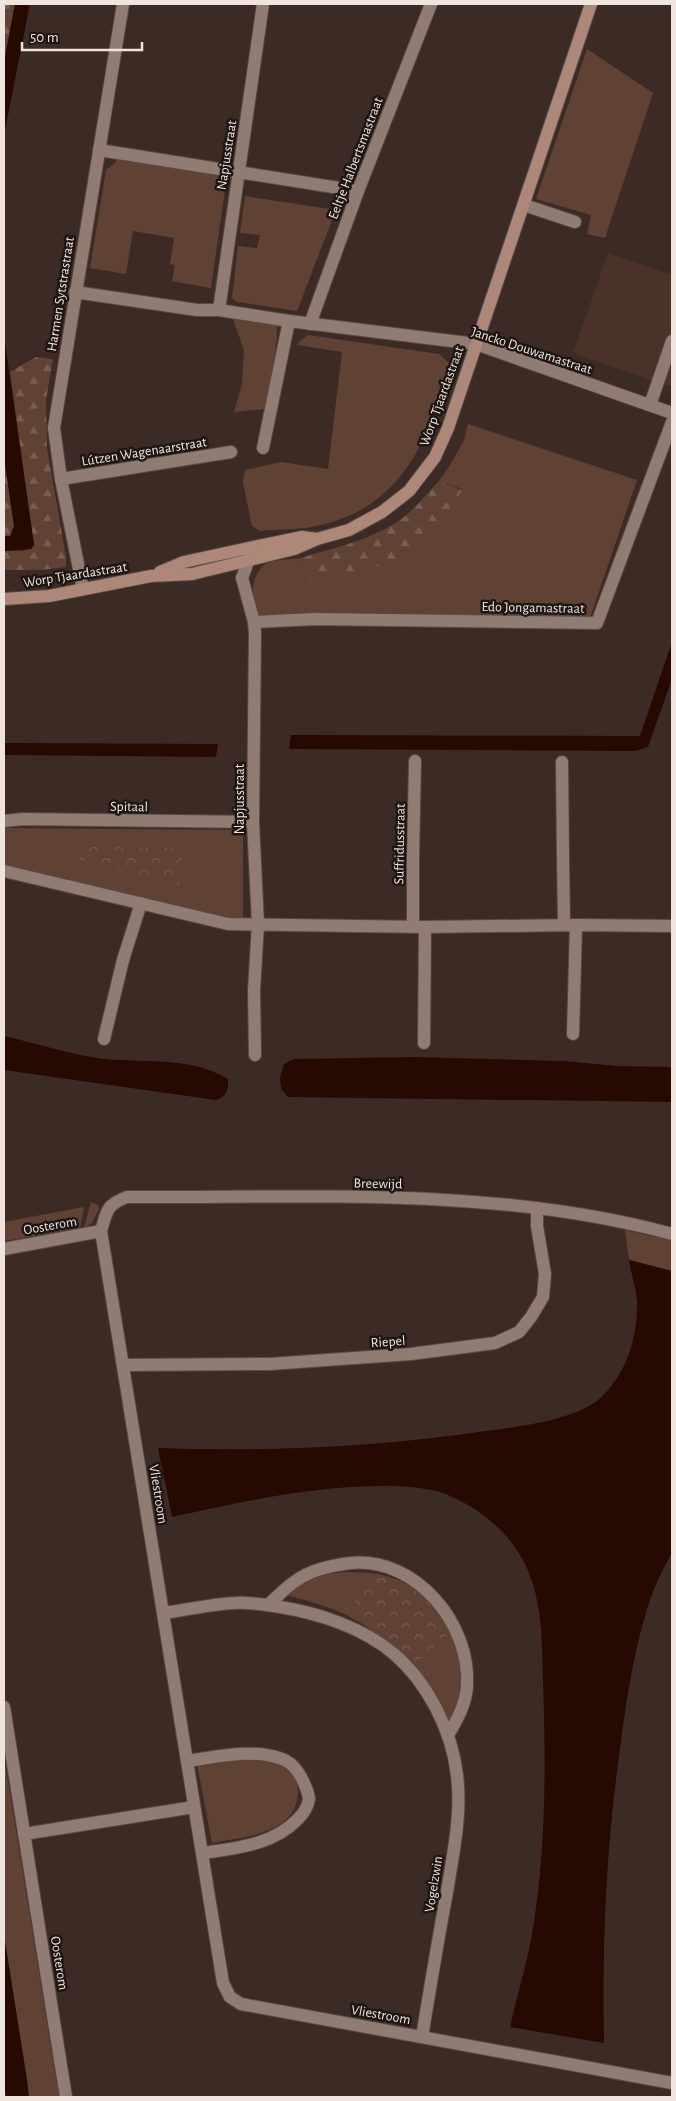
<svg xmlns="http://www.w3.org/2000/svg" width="676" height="2101" font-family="'Alegreya Sans',sans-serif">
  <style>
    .built { fill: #4a3228 }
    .grass { fill: #604235 }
    .forest { fill: url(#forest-firs) }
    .park { fill: url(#park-crowns) }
    .water { fill: #260900 }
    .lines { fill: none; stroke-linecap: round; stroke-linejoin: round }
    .pedestrian-casing { stroke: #584944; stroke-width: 14 }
    .minor-casing { stroke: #584944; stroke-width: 14 }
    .secondary-casing { stroke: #584944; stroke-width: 14 }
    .pedestrian { stroke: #917c74; stroke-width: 12 }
    .minor { stroke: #917c74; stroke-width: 12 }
    .secondary { stroke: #ad8879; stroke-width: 12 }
    .labels { text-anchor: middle; stroke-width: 5; stroke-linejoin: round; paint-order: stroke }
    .street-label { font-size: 14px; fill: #f0e4df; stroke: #1d1612 }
  </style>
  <defs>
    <pattern id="forest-firs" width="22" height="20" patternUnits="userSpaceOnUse" patternTransform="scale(1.25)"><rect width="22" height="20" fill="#604235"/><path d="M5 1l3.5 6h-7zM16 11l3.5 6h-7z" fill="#775d52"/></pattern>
    <pattern id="park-crowns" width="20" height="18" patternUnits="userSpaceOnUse" patternTransform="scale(1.25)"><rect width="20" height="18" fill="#604235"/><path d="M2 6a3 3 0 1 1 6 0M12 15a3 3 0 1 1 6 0" fill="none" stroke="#775d52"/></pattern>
  </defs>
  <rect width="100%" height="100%" fill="#3c2b24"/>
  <!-- built -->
  <polygon class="built" points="608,253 669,274 672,267 672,387 573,353"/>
  <!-- grass -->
  <g class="grass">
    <polygon points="587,49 653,93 605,238 587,234 591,215 536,199"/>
    <polygon points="116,158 218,174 218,179 225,189 211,288 172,281 175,265 170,264 174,238 133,231 126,274 90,268 106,170 116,162"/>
    <polygon points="245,196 336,210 297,311 237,302 232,298 238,246 257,248 260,235 240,233"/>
    <polygon points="233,319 277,324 277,337 270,394 268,403 264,409 234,412 242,384 244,350"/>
    <path d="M308,335L439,354L450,364C429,437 405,505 321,525C302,530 280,529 260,531L252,526L243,483L245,470L281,462L328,469L342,352L298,345L299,342Z"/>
    <path d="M468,424L637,480L590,618L258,619C258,609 254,601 253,592C252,581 259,566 269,562C278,559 291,560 301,558L313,583L462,489L439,481L449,467L464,440Z"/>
    <polygon points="4,828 243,830 243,922 4,865"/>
    <polygon points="91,1202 98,1205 99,1209 92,1223 84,1228"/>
    <polygon points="84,1207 80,1228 4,1241 4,1222"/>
    <polygon points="625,1230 672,1241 672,1271 629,1260"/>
    <path d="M348,1572C370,1572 391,1575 410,1586C445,1607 468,1654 459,1695C457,1705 452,1714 447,1723C431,1699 416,1672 398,1650C373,1620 322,1604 286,1595C303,1579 324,1573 348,1572Z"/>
    <polygon points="4,1756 59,2097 29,2097 27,2080 4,1935"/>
    <path d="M236,1759C251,1760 267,1758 281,1765C305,1777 302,1809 282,1823C261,1837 236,1838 212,1843L197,1764Z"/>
  </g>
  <!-- forest -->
  <g class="forest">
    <polygon points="4,4 15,4 4,62"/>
    <polygon points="36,357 53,359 46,400 47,448 66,557 66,567 41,570 4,570 4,551 24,551 34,545 10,372"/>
    <polygon points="4,457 14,526 10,536 4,536"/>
    <path d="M439,481L462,490L446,519L412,557L312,583L301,558C336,547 373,540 404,517C417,507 428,492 439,481Z"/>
  </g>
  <!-- park -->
  <g class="park">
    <polygon points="81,847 183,848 179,887 79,859"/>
    <path d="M369,1573C408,1576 431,1601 450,1633L413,1665C393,1644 373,1629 348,1616Z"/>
  </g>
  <!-- water -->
  <g class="water">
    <polygon points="15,4 30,4 4,135 4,62"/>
    <polygon points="4,335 34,545 31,549 4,551 4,536 10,536 14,526 4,457"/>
    <polygon points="672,642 672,679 648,747 635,751 289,749 291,735 640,736"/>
    <polygon points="4,743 218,744 216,757 4,755"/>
    <path d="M4,1036C35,1043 66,1053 97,1058C141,1064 189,1055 228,1079C229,1089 226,1097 216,1100L4,1070Z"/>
    <polygon points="414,1057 562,1061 617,1066 672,1067 672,1102 288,1097 281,1089 280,1078 284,1064 294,1059"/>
    <path d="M629,1260L672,1271V1552C666,1564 659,1577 654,1589C635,1640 627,1696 620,1749C606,1847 602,1944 604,2043L510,2027C517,1996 526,1966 532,1935C546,1851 546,1767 543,1682C542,1643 543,1601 525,1564C509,1531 477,1506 443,1493C424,1487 403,1486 383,1486C312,1486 241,1502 172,1517L158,1448C268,1452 377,1447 486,1431C518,1427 573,1420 598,1400C626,1376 638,1337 637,1301C636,1288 631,1274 629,1260Z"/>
    <polygon points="4,1935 27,2080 29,2097 6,2097 4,2082"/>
  </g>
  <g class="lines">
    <!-- pedestrian casing -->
    <g class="pedestrian-casing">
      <g id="pedestrian">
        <polyline points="650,405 672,341"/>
        <polyline points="562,762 563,858"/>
        <polyline points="413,858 415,761"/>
        <polyline points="573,1034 576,925"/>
        <polyline points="104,1039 123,960"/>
        <polyline points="424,1043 425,927"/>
      </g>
    </g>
    <!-- minor casing -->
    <g class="minor-casing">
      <g id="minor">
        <polyline points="99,150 358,191"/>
        <polyline points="524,205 575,222"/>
        <polyline points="75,292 197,310 219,310 289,321 263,448"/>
        <polyline points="219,310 263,4"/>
        <polyline points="289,321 476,344 672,413"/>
        <polyline points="310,324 358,191 431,4"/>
        <polyline points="61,479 231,452"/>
        <polyline points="252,551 242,578 254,622 255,633 253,822 258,924 254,990 255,1055"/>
        <polyline points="83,589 61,479 54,428 123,4"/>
        <polyline points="254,622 315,619 597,623 672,422"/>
        <polyline points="4,821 23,819 253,822"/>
        <polyline points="563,858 564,925"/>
        <polyline points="4,871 228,924 425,927 576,925 672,926"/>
        <polyline points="413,926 413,858"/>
        <polyline points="123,960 141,903"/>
        <path d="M672,1234C495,1186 309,1198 127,1197C106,1205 107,1211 101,1231L223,1983L230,1997L241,2004L672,2083"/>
        <polyline points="4,1249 101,1231"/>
        <polyline points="123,1365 270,1364 411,1354 495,1343 519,1332 531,1317 543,1297 545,1274 537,1226 537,1208"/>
        <path d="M268,1605C277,1597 286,1587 297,1580C311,1570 334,1565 351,1563C416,1557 471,1624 467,1686C466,1704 457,1720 448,1735"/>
        <path d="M164,1613C187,1610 211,1604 235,1603C250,1602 266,1605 280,1607C318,1613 364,1628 394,1654C428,1683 452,1731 457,1775C462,1814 453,1854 447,1892C438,1940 430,1988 422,2037"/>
        <polyline points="4,1707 66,2097"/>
        <path d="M187,1761C217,1757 252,1748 282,1759C294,1763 302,1777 306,1788C307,1791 309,1796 309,1799C308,1806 303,1814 298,1819C273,1845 237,1848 203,1853"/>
        <polyline points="24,1834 194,1807"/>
      </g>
    </g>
    <!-- secondary casing -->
    <g class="secondary-casing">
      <g id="secondary">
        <polyline points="160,572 184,562 253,547 302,537 317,539"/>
        <polyline points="4,599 49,596 151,576 192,574 294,549 317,539 349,530 382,512 409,491 435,457 448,428 591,4"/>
      </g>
    </g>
    <!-- pedestrian -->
    <use href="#pedestrian" class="pedestrian"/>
    <!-- minor -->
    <use href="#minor" class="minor"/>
    <!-- secondary -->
    <use href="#secondary" class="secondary"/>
  </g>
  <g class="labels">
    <!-- street labels -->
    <g class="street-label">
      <text transform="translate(226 155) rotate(-81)" y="5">Napjusstraat</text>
      <text transform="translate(355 158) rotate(-69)" y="5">Eeltje Halbertsmastraat</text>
      <text transform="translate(60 294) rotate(-81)" y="5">Harmen Sytstrastraat</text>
      <text transform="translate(532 350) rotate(18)" y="5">Jancko Douwamastraat</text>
      <text transform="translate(441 396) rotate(-70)" y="5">Worp Tjaardastraat</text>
      <text transform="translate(144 451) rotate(-9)" y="5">Lútzen Wagenaarstraat</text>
      <text transform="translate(75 574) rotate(-9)" y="5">Worp Tjaardastraat</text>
      <text transform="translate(533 607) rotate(1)" y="5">Edo Jongamastraat</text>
      <text transform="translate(239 799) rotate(-90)" y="5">Napjusstraat</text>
      <text transform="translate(129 806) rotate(1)" y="5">Spitaal</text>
      <text transform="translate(399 844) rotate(-89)" y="5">Suffridusstraat</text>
      <text transform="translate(378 1183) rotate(1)" y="5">Breewijd</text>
      <text transform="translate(50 1225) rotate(-10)" y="5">Oosterom</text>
      <text transform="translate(388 1341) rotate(-4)" y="5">Riepel</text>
      <text transform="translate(159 1494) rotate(81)" y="5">Vliestroom</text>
      <text transform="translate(433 1884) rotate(-81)" y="5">Vogelzwin</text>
      <text transform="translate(60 1963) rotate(81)" y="5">Oosterom</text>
      <text transform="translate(381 2014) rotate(10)" y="5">Vliestroom</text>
    </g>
  </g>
  <!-- border -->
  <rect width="676" height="2101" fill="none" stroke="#f0e4df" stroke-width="10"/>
  <!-- scale -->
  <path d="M22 42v8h120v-8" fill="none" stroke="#f0e4df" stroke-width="2.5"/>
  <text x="30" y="42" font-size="15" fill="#f0e4df" stroke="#1d1612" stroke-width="4" paint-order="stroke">50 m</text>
</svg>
